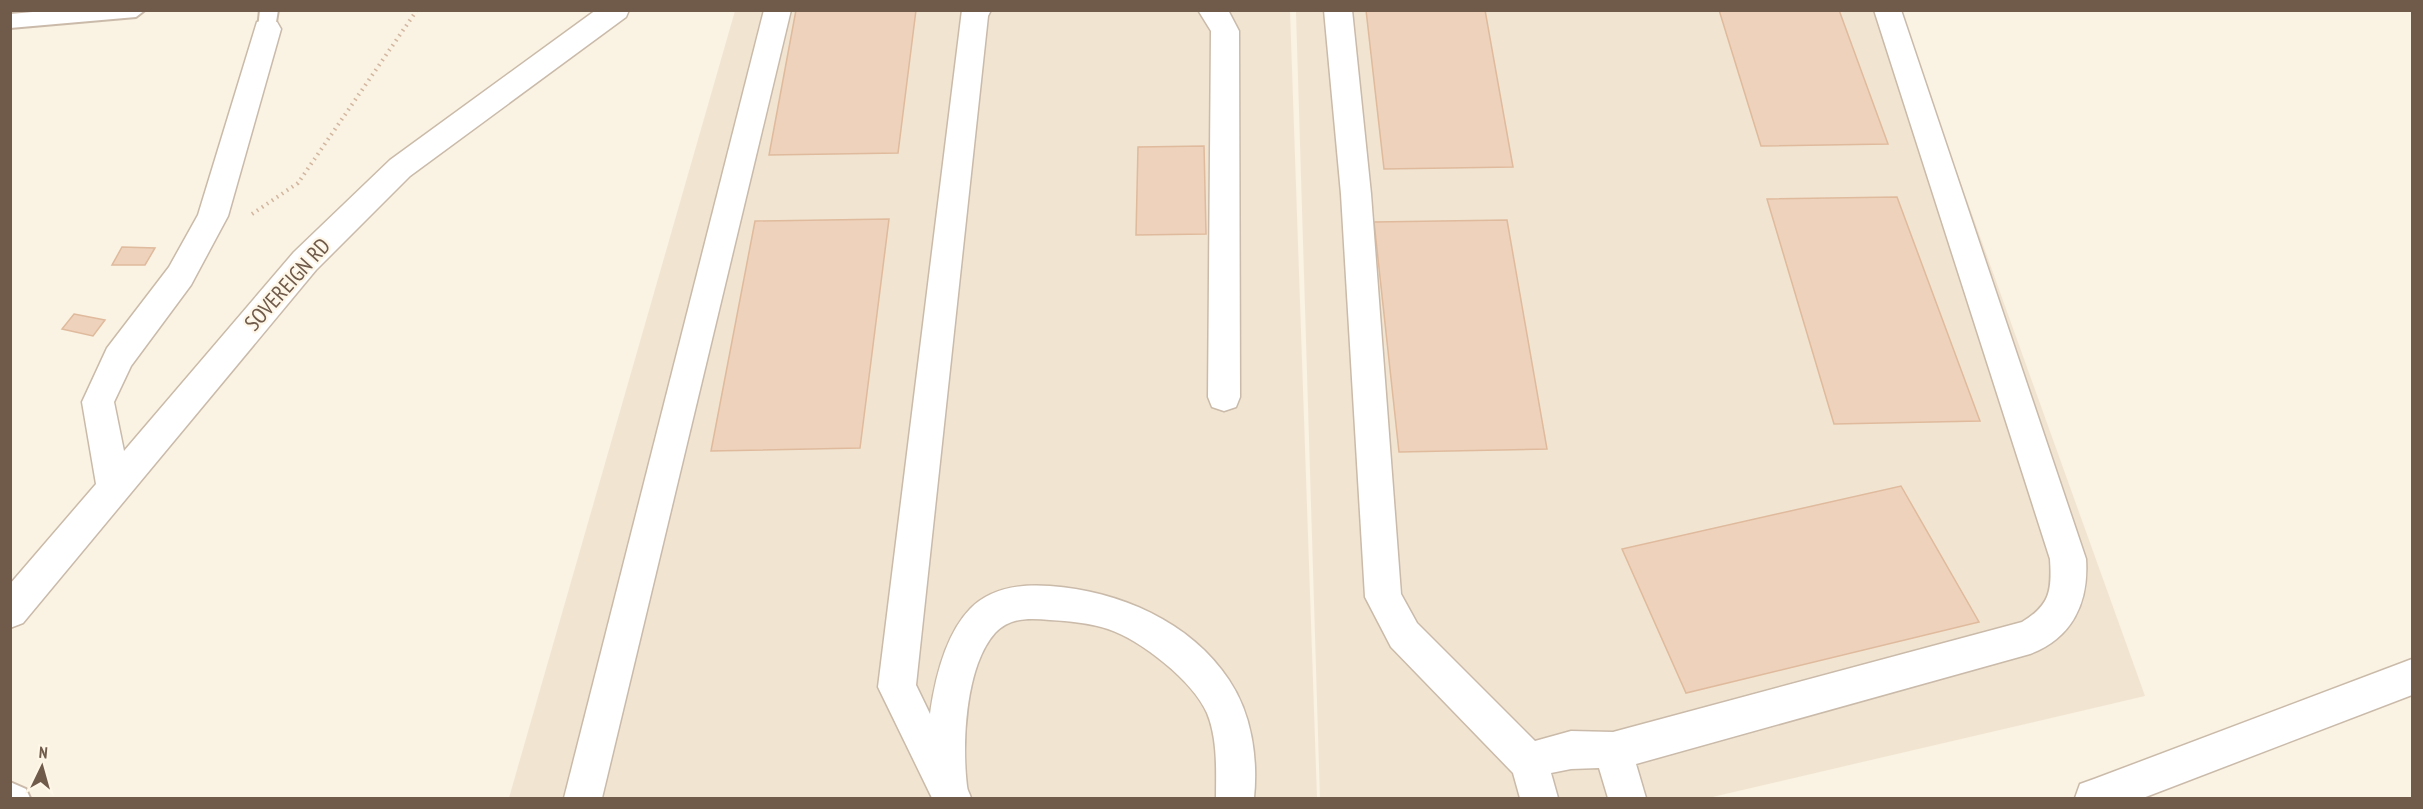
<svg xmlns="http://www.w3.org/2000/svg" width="2423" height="809" font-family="'PT Sans Narrow',sans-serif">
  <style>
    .residential { fill: #f1e4d1 }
    .building { fill: #eed2bb; stroke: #dfba9d; stroke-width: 1.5 }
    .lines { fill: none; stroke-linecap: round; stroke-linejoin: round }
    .lane-casing { stroke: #cabaa9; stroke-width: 4 }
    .street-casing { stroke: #cabaa9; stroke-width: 3 }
    .path { stroke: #d2b69f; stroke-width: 4; stroke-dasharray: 1.5 4.5; stroke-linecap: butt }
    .lane { fill: #fff; fill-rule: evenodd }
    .street { fill: #fff; fill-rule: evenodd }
    .labels { text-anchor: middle; stroke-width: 4.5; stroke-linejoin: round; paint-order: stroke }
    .street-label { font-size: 22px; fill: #705a4a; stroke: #fef6e7 }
  </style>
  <rect width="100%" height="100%" fill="#faf2e2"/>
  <!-- residential -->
  <g class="residential">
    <polygon points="735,11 1290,11 1317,798 509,798"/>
    <polygon points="1296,11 1899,11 2145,696 1708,798 1320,798"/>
  </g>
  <!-- building -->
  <g class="building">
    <polygon points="796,10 916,10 898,153 769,155"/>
    <polygon points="1366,10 1485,10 1513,167 1384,169"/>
    <polygon points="1719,10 1839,10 1888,144 1761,146"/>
    <polygon points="1204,146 1206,234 1136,235 1138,147"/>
    <polygon points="1897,197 1980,421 1834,424 1767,199"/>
    <polygon points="889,219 860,448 711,451 755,221"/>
    <polygon points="1507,220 1547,449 1399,452 1374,222"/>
    <polygon points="122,247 155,248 145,265 112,265"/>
    <polygon points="74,314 105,320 93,336 62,329"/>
    <polygon points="1901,486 1979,622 1686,693 1622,549"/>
  </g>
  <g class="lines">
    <!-- lane casing -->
    <g class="lane-casing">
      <g id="lane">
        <polygon points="55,10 145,10 136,17 10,28 10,14"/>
        <polygon points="260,10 278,10 274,34 260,34 258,29"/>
        <polygon points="10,782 26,789 30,798 10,798"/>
      </g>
    </g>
    <!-- street casing -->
    <g class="street-casing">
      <g id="street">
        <polygon points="596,10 629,10 626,17 410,176 316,270 23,623 10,628 10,584 96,484 82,402 107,348 169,267 198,215 257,22 267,19 277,22 281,29 228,216 191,285 131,366 114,402 124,451 294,252 390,160"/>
        <polygon points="764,10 791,10 602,798 564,798"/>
        <path d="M962,10H991L988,16L916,685L930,714C935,679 945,635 970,609C991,587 1022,584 1050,586C1119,591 1190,621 1229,680C1252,714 1258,759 1254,798H1216C1216,771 1218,740 1207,713C1193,681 1141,640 1108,629C1090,623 1069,621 1050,620C1030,618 1010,617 995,633C965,667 962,744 967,786C967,790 970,794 971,798H932L878,687Z"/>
        <polygon points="1198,10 1228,10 1239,31 1240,397 1236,407 1224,411 1212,407 1208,397 1211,31"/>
        <path d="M1324,10H1352L1371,194L1401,594L1417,623L1535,741L1571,731L1613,732L2022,622C2050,605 2052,591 2050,559L1874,10H1901L2086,559C2089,603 2072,638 2030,654L1636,764L1646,798H1608L1599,768L1571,769L1551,773L1558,798H1520L1513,773L1391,647L1365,597L1341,194Z"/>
        <polygon points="2412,659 2412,695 2143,798 2075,798 2080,784 2094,779"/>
      </g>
    </g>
    <!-- path -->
    <polyline class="path" points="252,214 298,183 417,10"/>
    <!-- lane -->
    <use href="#lane" class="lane"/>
    <!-- street -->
    <use href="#street" class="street"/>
  </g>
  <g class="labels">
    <!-- street labels -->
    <g class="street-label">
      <text transform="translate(287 284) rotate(-48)" y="8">SOVEREIGN RD</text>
    </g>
  </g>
  <!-- border -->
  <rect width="2423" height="809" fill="none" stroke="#705a4a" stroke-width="24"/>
  <!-- north arrow -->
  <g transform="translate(42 767) rotate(5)" stroke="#fef6e7" stroke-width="4.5" paint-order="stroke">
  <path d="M0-4.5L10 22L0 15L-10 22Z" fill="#705a4a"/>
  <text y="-9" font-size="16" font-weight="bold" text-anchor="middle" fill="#705a4a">N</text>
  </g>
</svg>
